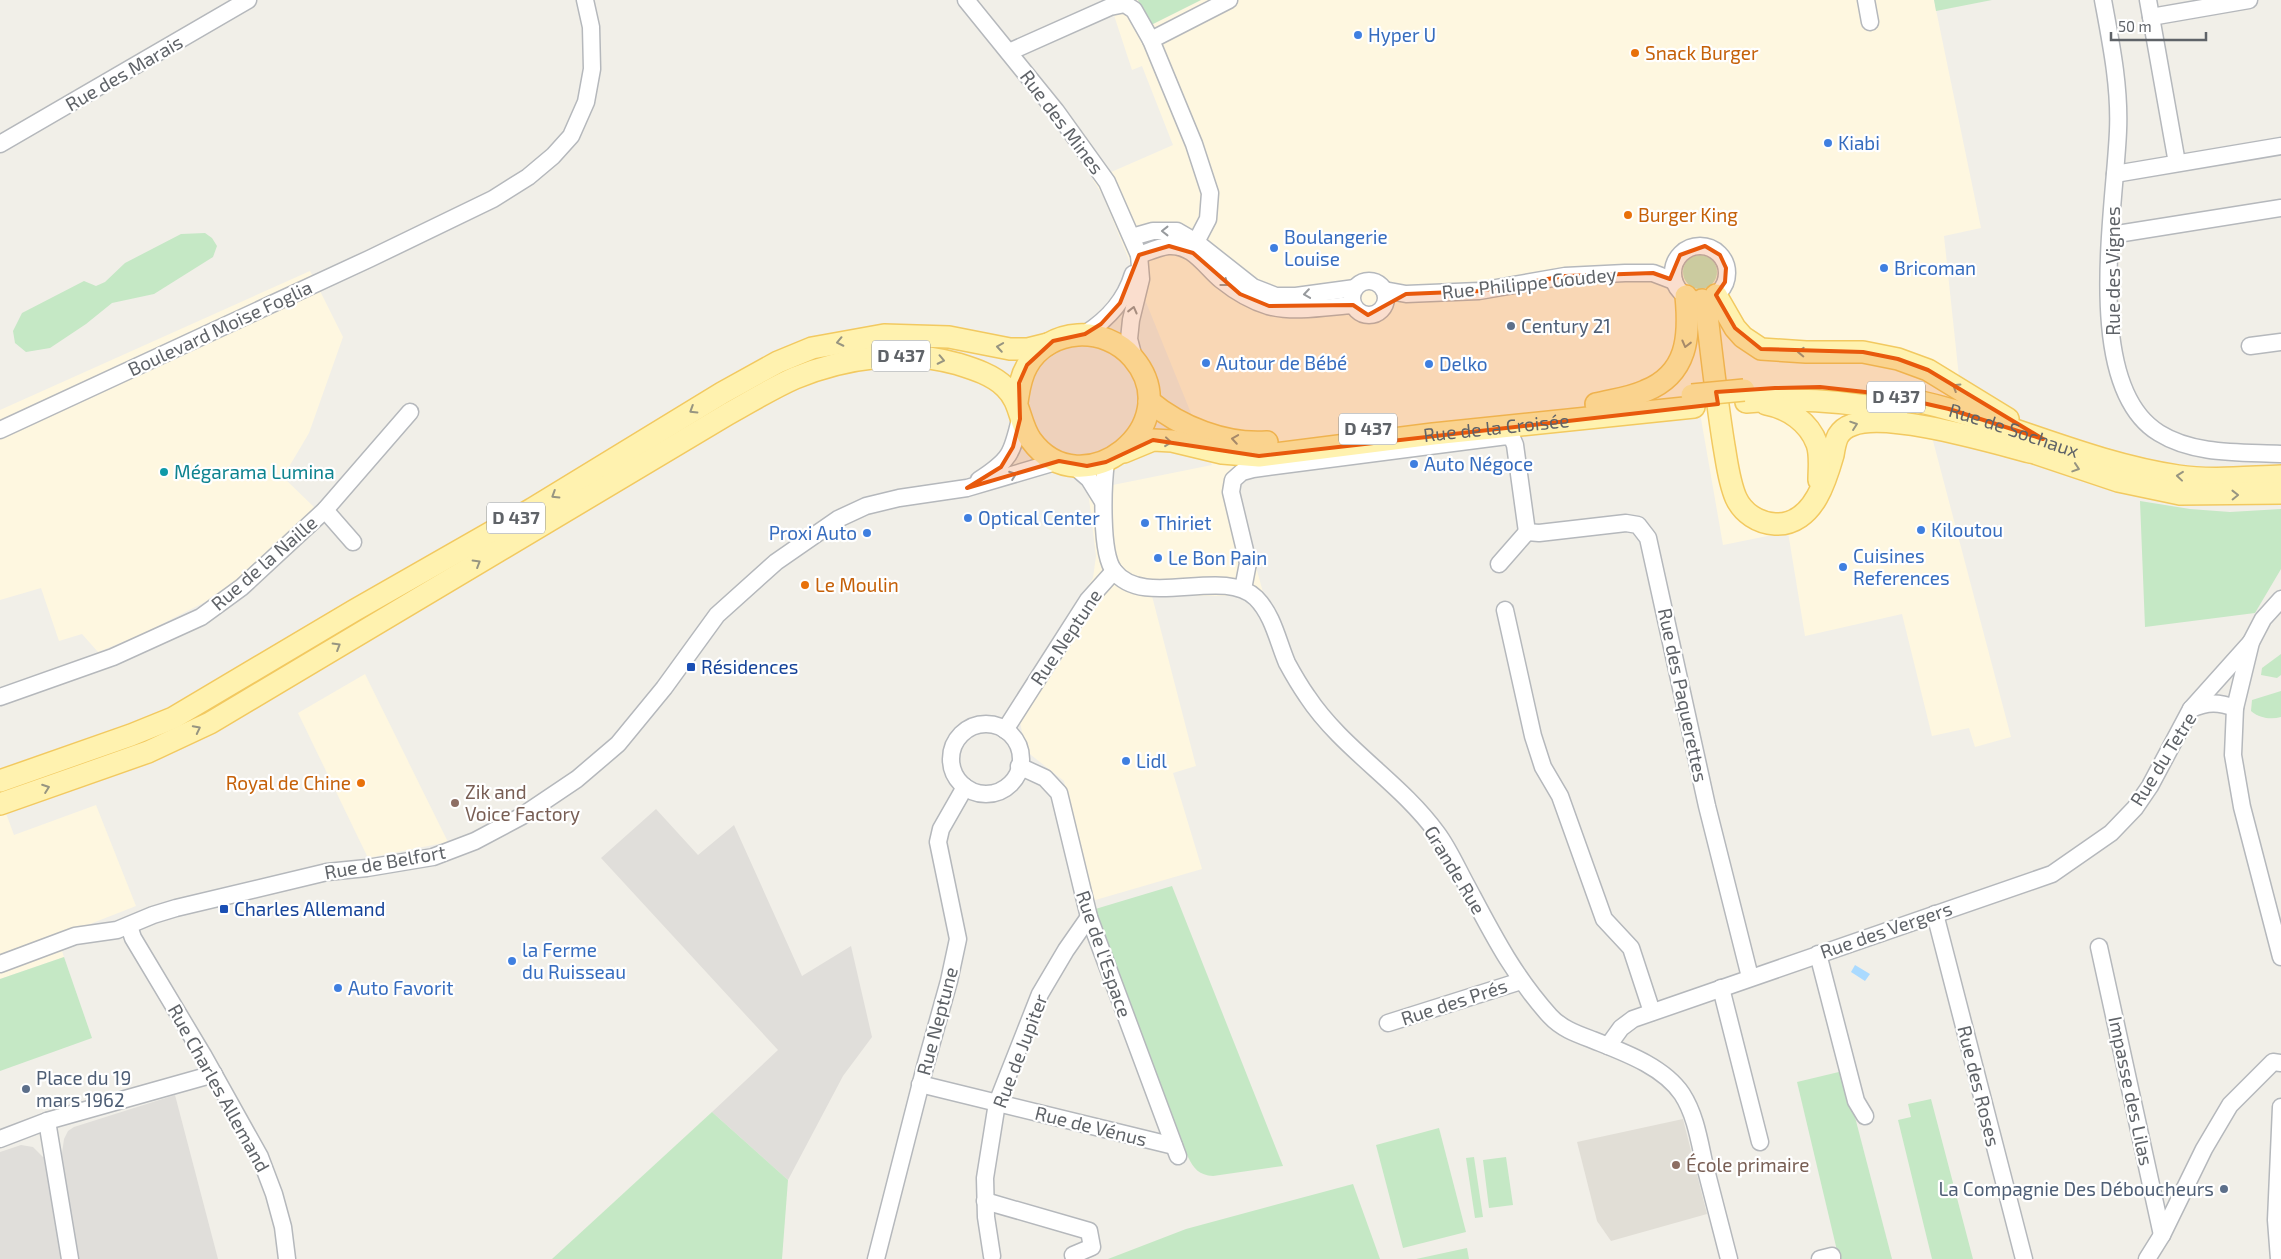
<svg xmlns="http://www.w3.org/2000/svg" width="2281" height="1259" font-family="'Exo 2',sans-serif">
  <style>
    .commercial { fill: #fef7e0 }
    .industrial { fill: #e0deda }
    .education { fill: #e1ded6 }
    .green { fill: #c5e8c5 }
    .water { fill: #aadaff }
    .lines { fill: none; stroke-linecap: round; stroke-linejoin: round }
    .minor-casing { stroke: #b5b8bc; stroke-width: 19 }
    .major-casing { stroke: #f2c960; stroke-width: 24 }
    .minor { stroke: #fff; stroke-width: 16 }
    .major { stroke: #fff2af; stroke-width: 21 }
    .major-bridge-casing { stroke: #f2c960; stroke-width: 24; stroke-linecap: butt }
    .major-bridge { stroke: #fff2af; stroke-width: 21 }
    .oneway { stroke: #979a9d }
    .oneway2 { stroke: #979581 }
    .marked { fill: #e8590c; fill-opacity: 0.2; stroke: #e8590c; stroke-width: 4; stroke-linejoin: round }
    .shop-dot { fill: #3f7fe0; stroke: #fff; stroke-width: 2 }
    .food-dot { fill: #e8710a; stroke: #fff; stroke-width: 2 }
    .service-dot { fill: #5c6f8a; stroke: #fff; stroke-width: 2 }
    .culture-dot { fill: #0f9aa8; stroke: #fff; stroke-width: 2 }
    .transit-dot { fill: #1a4fb4; stroke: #fff; stroke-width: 2 }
    .education-dot { fill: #8d6e63; stroke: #fff; stroke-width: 2 }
    .labels { text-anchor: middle; stroke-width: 4.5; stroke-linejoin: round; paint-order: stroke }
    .shield { fill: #fff; stroke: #8f9295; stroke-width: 1 }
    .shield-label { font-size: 18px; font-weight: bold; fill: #5f6368 }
    .shop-label { font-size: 19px; fill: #366cbe; stroke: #fff; text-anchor: start }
    .food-label { font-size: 19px; fill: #c56008; stroke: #fff; text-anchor: start }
    .street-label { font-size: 19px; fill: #5f6368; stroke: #fff }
    .service-label { font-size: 19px; fill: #4e5e75; stroke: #fff; text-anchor: start }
    .culture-label { font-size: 19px; fill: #0d838f; stroke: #fff; text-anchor: start }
    .transit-label { font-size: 19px; fill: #164399; stroke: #fff; text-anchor: start }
    .education-label { font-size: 19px; fill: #785e54; stroke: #fff; text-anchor: start }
  </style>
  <rect width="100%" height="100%" fill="#f1efe8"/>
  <!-- commercial -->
  <g class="commercial">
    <polygon points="1109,0 1138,0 1151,25 1201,0 1934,0 1981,228 1944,236 1959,377 1932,437 2011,737 1975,747 1969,728 1932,736 1902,614 1805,636 1788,532 1723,545 1700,413 1231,475 1264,596 1152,596 1196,766 1173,773 1202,869 1092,901 1064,781 1026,751 1015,698 1093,578 1096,556 1088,490 1212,465 1103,196 1093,180 1173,145 1142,66 1132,70"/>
    <polygon points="310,271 343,337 309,433 283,477 317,510 258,564 205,602 140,635 98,652 82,634 59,641 41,588 0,600 0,410"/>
    <polygon points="365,674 448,842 368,858 298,713"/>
    <polygon points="0,797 14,835 96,805 136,906 57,937 64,957 0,979"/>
  </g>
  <!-- industrial -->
  <g class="industrial">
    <polygon points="656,809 698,855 734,825 802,976 851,946 872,1037 843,1076 788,1180 712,1112 778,1050 601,858"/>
    <polygon points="175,1095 218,1259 0,1259 0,1152 21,1145 33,1147 43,1157 62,1153 64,1139 68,1131 74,1127"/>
  </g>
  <!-- education -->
  <polygon class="education" points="1683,1119 1707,1214 1611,1241 1597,1221 1577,1142"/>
  <!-- green -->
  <g class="green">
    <polygon points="1138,0 1201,0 1151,25"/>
    <polygon points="1934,0 1992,0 1936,11"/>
    <polygon points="205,233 212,238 217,246 213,257 154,294 112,303 86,324 50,348 26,352 15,343 13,331 22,313 84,281 96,286 105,282 125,263 181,234"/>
    <circle cx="1700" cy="272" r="17"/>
    <polygon points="2140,501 2190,509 2230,512 2281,509 2281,569 2255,613 2145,627"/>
    <polygon points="2281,654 2281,675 2277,678 2261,675 2262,668"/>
    <path d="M2281,691V717C2271,720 2259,718 2251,711L2252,700Z"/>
    <path d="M1172,886L1283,1166L1213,1176C1199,1175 1194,1169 1188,1157L1092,910Z"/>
    <polygon points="64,957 92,1038 0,1071 0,979"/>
    <polygon points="1843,1071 1892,1259 1839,1259 1797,1082"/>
    <polygon points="1931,1099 1973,1259 1932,1259 1898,1120 1911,1117 1908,1104"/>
    <polygon points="712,1112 788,1180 782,1259 552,1259"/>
    <polygon points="1439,1128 1466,1232 1403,1248 1376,1145"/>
    <polygon points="1474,1157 1483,1217 1475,1218 1466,1158"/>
    <polygon points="1506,1157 1513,1205 1489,1208 1483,1160"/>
    <polygon points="1353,1184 1380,1259 1108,1259 1186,1229"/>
    <polygon points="1467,1248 1469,1259 1416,1259"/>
  </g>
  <!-- water -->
  <polygon class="water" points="1855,965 1870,974 1865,981 1851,972"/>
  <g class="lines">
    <!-- minor casing -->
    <g class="minor-casing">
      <g id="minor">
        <polyline points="966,0 1056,111 1107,182 1139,255 1141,279 1131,320 1129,339 1134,358"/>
        <polyline points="1866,0 1870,22"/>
        <path d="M2103,0C2111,43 2120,87 2118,131C2115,209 2082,386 2159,433C2194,455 2241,452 2281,454"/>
        <polyline points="2148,0 2177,163"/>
        <polyline points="2151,17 2249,0"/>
        <polyline points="1009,52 1110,7 1125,4 1134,10 1151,40"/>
        <polyline points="0,144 248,0"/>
        <polyline points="2115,174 2281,146"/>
        <polyline points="2111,235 2281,208"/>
        <polyline points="1132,237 1153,231 1177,231 1196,242 1253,287 1276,296 1296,296 1355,288"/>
        <polyline points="1196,242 1208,219 1210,193 1194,144 1151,40 1229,0"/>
        <circle cx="1700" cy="273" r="27"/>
        <path d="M1139,255C1148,252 1159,247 1168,246C1193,244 1205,267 1221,280C1236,292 1251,301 1268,306C1294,313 1327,307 1353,305"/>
        <circle cx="1369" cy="298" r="17"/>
        <polyline points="1384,290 1406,294 1479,291 1565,276 1625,273 1653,273 1674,281"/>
        <path d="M1085,334C1108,319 1125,301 1133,274"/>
        <polyline points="2250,346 2281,342"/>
        <polyline points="0,430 369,259 493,199 528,177 553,156 571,136 586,102 592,69 591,27 585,0"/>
        <path d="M1106,462C1103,485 1100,553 1114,571C1144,610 1223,566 1256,598C1273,615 1278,642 1287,663C1293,674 1300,686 1307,696C1342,749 1400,782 1437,833C1449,849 1457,868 1467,886C1492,933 1513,975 1550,1016C1562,1029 1577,1034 1593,1040C1623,1052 1663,1066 1682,1094C1695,1114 1699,1139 1704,1162C1712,1194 1721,1227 1729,1259"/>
        <polyline points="1073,465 1089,479 1102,500"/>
        <path d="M979,480C1010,460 1012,454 1020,419"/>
        <polyline points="325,510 353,542"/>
        <polyline points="1527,532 1539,533 1626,523 1638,525 1648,538 1707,806 1750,977"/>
        <polyline points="1499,564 1527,532"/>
        <polyline points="1243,589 1248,563 1231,492 1233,480 1242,472 1253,469 1507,436 1512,438 1515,445 1527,532"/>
        <polyline points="2281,599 2263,619 2251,642 2235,708 2233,755 2242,807 2281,957"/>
        <polyline points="1505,610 1533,736 1543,767 1560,796 1604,919 1631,948 1652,1012"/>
        <polyline points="0,697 113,657 201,617 242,587 325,510 410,412"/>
        <path d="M2191,709C2208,702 2218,702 2235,708"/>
        <circle cx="986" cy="759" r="35"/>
        <polyline points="1005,730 1088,600 1114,571"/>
        <polyline points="1019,766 1045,778 1059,793 1089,917 1178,1156"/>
        <polyline points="1935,914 2024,1259"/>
        <polyline points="129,926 133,938 203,1055 260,1157 274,1194 283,1227 287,1259"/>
        <polyline points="2099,947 2162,1235"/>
        <polyline points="1818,954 1856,1101 1865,1116"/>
        <polyline points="0,964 75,936 117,930 153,915 176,908 327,872 367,868 433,857 475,841 522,816 577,779 618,744 664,688 717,615 776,562 838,519 866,506 899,498 967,488 1059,461"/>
        <polyline points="1721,988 1760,1142"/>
        <polyline points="1388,1023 1521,981"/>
        <polyline points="1608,1046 1621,1028 1633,1019 2052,874 2111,833 2135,808 2150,786 2191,709 2251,642"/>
        <polyline points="920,1084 1174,1146"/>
        <polyline points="47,1121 70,1259"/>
        <polyline points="0,1139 47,1121 214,1074"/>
        <polyline points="985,1201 1089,1231 1092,1247 1073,1255"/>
        <polyline points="992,1256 986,1217 985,1178 997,1103 1040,994 1066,950 1089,917"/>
        <polyline points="876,1259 925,1067 949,981 958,939 938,842 941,829 965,787"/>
        <polyline points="1820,1259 1832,1256 1832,1259"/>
        <polyline points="2147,1259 2162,1235 2204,1149 2230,1105 2273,1062 2281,1063"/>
        <polyline points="2279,1259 2276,1220 2281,1107"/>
      </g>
    </g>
    <!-- major casing -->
    <g class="major-casing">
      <g id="major">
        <polyline points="1716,295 1735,328 1743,337 1761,349 1806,352 1863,352 1898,359 1928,370 2008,419"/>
        <path d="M1702,300L1707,315C1712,359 1717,403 1724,446C1727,463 1729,482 1736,498C1743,513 1758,523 1775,524C1794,525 1808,513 1817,497C1824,485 1829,469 1833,455C1834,449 1835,442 1838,436C1841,431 1846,427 1852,425C1887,411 1991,442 2030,452"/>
        <path id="s1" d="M1880,394C1983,409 2076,461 2178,476C2211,481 2248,477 2281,476"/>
        <path d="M1149,401C1180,427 1225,445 1267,442"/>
        <path d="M1746,402C1797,397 1847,401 1897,411"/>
        <path d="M1596,404C1612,400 1630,398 1645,391C1688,374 1690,336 1686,296"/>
        <path d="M1766,404C1788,408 1809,422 1817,444C1821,455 1819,469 1819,480"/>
        <polyline points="2017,447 2118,481 2180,494 2281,493"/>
        <path id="s2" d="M1124,452L1153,440L1172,441L1222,453L1259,456L1433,434L1694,407"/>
        <polyline points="0,781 131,735 173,718 355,610 532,509 722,393 778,362 812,348 884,335 949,337 1010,349 1028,349 1048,344"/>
        <path d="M0,804L148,752L210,723L728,414C750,402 772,388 795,378C846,357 905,349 958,364C974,369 993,375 1005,387C1021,402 1019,423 1031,440C1082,510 1190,425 1133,358C1105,325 1049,327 1027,366C1020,378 1019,390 1017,402"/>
      </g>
    </g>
    <!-- minor -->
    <use href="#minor" class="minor"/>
    <!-- major -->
    <use href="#major" class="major"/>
    <!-- major-bridge casing -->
    <g class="major-bridge-casing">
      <polyline id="major-bridge" points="1692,395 1744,390"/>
    </g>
    <!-- major-bridge -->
    <use href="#major-bridge" class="major-bridge"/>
  </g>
  <!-- one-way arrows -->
  <defs><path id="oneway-chevron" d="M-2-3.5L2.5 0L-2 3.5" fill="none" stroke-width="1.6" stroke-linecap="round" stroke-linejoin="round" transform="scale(1.25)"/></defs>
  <g class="oneway">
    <use href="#oneway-chevron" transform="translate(1165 231) rotate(180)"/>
    <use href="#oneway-chevron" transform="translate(1225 283) rotate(37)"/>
    <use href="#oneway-chevron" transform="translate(1307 294) rotate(172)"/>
    <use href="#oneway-chevron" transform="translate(1133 310) rotate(-76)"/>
    <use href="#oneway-chevron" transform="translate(1013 475) rotate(-20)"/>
  </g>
  <g class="oneway2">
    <use href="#oneway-chevron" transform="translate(840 342) rotate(168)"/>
    <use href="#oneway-chevron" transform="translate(1686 344) rotate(104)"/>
    <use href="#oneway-chevron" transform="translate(1000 347) rotate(-171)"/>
    <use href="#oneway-chevron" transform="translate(1801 352) rotate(-178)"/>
    <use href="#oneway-chevron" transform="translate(941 360) rotate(12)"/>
    <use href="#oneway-chevron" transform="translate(1956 387) rotate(-148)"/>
    <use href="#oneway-chevron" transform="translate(693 410) rotate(148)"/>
    <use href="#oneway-chevron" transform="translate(1854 425) rotate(-19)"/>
    <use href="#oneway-chevron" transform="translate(1235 439) rotate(-171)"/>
    <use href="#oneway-chevron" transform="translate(1168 442) rotate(6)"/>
    <use href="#oneway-chevron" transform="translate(2076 468) rotate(18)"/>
    <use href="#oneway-chevron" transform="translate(2180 476) rotate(-174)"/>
    <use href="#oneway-chevron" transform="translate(555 495) rotate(148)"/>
    <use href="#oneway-chevron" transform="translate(2235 495) rotate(-1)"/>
    <use href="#oneway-chevron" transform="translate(477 563) rotate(-31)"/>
    <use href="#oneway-chevron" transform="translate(337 646) rotate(-31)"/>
    <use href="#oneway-chevron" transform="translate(197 729) rotate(-27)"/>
    <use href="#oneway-chevron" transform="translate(46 788) rotate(-20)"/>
  </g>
  <!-- marked area -->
  <path class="marked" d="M1169,246L1193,253L1240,294L1269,306L1353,305L1368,315L1406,294L1479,291L1565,276L1653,273L1670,279L1680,255L1705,246L1720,255L1726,268L1725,282L1716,295L1735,328L1761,349L1863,352L1898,359L1928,370L2043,439L1949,409L1883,394L1820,387L1775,388L1716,392L1718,404L1259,456L1153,440L1106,462L1087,466L1059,461L967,488L1001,467L1013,447L1020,419L1019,383L1027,365L1053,341L1085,334L1101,324L1120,303L1139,255Z"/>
  <!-- markers -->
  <g class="shop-dot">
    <circle cx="1358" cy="35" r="5"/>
    <circle cx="1828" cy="143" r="5"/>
    <circle cx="1274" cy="248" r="5"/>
    <circle cx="1884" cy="268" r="5"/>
    <circle cx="1206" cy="363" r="5"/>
    <circle cx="1429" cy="364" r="5"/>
    <circle cx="1414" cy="464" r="5"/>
    <circle cx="968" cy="518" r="5"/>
    <circle cx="1145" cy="523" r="5"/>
    <circle cx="1921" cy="530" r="5"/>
    <circle cx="867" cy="533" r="5"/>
    <circle cx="1158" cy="558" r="5"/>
    <circle cx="1843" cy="567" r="5"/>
    <circle cx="1126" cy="761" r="5"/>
    <circle cx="512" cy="961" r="5"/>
    <circle cx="338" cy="988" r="5"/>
  </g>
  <g class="food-dot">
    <circle cx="1635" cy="53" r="5"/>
    <circle cx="1628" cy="215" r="5"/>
    <circle cx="805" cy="585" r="5"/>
    <circle cx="361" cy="783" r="5"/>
  </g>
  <g class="service-dot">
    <circle cx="1511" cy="326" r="5"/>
    <circle cx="26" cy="1089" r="5"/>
    <circle cx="2224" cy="1189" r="5"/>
  </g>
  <circle class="culture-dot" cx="164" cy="472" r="5"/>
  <g class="transit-dot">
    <rect x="686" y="662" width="10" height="10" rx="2.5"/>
    <rect x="219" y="904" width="10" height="10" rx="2.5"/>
  </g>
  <g class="education-dot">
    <circle cx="455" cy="803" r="5"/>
    <circle cx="1676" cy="1165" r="5"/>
  </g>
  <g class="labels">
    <!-- shield labels -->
    <g class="shield">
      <rect x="872" y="340.5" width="58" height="31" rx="4"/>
      <rect x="1867" y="381.5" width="58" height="31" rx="4"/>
      <rect x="1339" y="413.5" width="58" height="31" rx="4"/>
      <rect x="487" y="502.5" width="58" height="31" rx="4"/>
    </g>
    <g class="shield-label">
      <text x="901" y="362">D 437</text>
      <text x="1896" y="403">D 437</text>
      <text x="1368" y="435">D 437</text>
      <text x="516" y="524">D 437</text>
    </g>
    <!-- shop labels -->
    <g class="shop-label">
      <text x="1368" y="42">Hyper U</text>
      <text x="1838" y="150">Kiabi</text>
      <text x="1284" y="244">Boulangerie<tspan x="1284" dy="22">Louise</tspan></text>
      <text x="1894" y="275">Bricoman</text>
      <text x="1216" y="370">Autour de Bébé</text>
      <text x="1439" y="371">Delko</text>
      <text x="1424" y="471">Auto Négoce</text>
      <text x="978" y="525">Optical Center</text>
      <text x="1155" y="530">Thiriet</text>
      <text x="1931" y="537">Kiloutou</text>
      <text x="857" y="540" text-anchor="end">Proxi Auto</text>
      <text x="1853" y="563">Cuisines<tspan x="1853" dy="22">References</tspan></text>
      <text x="1168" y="565">Le Bon Pain</text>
      <text x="1136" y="768">Lidl</text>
      <text x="522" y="957">la Ferme<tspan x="522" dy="22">du Ruisseau</tspan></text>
      <text x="348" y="995">Auto Favorit</text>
    </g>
    <!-- food labels -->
    <g class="food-label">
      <text x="1645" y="60">Snack Burger</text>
      <text x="1638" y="222">Burger King</text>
      <text x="815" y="592">Le Moulin</text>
      <text x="351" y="790" text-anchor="end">Royal de Chine</text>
    </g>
    <!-- street labels -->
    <g class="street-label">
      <text transform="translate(124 73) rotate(-30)" y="7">Rue des Marais</text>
      <text transform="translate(1062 122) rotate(53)" y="7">Rue des Mines</text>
      <text transform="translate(2113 271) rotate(-90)" y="7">Rue des Vignes</text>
      <text transform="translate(1529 283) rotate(-6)" y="7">Rue Philippe Goudey</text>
      <text transform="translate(220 328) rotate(-25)" y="7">Boulevard Moise Foglia</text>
      <text dy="7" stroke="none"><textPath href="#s2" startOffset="378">Rue de la Croisée</textPath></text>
      <text dy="7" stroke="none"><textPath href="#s1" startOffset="139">Rue de Sochaux</textPath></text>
      <text transform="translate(264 563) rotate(-41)" y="7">Rue de la Naille</text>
      <text transform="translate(1066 637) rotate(-56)" y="7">Rue Neptune</text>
      <text transform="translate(1683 695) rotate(78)" y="7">Rue des Paquerettes</text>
      <text transform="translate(2163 759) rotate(-58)" y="7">Rue du Tetre</text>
      <text transform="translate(385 862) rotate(-10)" y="7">Rue de Belfort</text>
      <text transform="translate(1455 870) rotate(59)" y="7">Grande Rue</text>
      <text transform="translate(1886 930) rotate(-19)" y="7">Rue des Vergers</text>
      <text transform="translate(1104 954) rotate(71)" y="7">Rue de l'Espace</text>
      <text transform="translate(1454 1002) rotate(-18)" y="7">Rue des Prés</text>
      <text transform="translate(937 1021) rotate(-75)" y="7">Rue Neptune</text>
      <text transform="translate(1020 1051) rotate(-69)" y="7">Rue de Jupiter</text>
      <text transform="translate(1979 1086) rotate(76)" y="7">Rue des Roses</text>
      <text transform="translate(219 1088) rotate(61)" y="7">Rue Charles Allemand</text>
      <text transform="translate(2131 1091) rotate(78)" y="7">Impasse des Lilas</text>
      <text transform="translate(1091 1126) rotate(14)" y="7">Rue de Vénus</text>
    </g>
    <!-- service labels -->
    <g class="service-label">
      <text x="1521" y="333">Century 21</text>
      <text x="36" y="1085">Place du 19<tspan x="36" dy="22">mars 1962</tspan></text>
      <text x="2214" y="1196" text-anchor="end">La Compagnie Des Déboucheurs</text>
    </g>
    <!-- culture labels -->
    <g class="culture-label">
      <text x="174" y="479">Mégarama Lumina</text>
    </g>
    <!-- transit labels -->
    <g class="transit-label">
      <text x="701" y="674">Résidences</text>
      <text x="234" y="916">Charles Allemand</text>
    </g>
    <!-- education labels -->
    <g class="education-label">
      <text x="465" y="799">Zik and<tspan x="465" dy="22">Voice Factory</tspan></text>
      <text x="1686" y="1172">École primaire</text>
    </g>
  </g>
  <!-- scale -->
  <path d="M2111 32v8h95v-8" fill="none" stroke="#5f6368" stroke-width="2.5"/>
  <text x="2118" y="32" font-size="15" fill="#5f6368" stroke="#ffffff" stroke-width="4" paint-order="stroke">50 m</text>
</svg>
